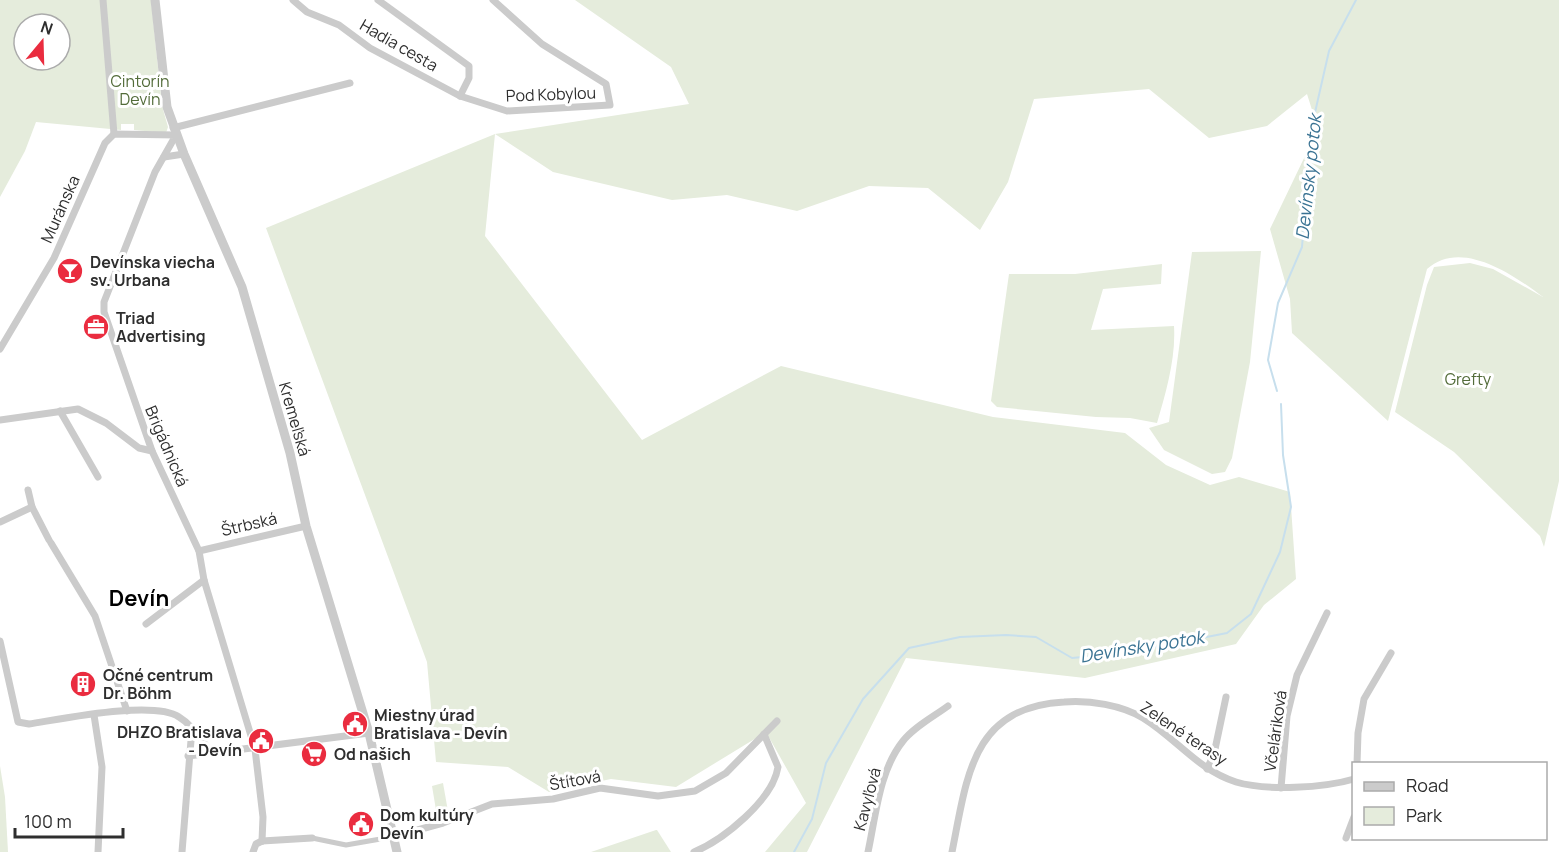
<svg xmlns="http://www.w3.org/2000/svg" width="1559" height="852" font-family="Manrope,sans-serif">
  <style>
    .green { fill: #e5ecdc; fill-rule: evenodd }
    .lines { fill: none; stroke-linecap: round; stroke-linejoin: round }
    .stream { stroke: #c7dfed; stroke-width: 2 }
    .pedestrian { stroke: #cbcbcb; stroke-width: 5 }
    .minor { stroke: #cbcbcb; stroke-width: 7 }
    .tertiary { stroke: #cbcbcb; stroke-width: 9 }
    .labels { text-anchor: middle; stroke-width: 6; stroke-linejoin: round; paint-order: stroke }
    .street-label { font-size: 16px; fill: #2e2e2e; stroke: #fff }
    .park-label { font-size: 16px; fill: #536c3a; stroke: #fff }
    .poi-label { font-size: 16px; font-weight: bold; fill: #2e2e2e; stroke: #fff; text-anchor: start }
    .water-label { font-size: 18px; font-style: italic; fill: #3a7393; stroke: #fff }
    .district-label { font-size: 22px; font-weight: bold; fill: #000; stroke: #fff }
  </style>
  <rect width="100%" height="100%" fill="#fff"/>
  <!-- green -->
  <g class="green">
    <path d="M0,0H151L162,106L168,127L166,133L134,130V124H121V130L36,122L25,151L0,197ZM24,24H60V60H24Z"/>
    <path d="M575,0H1559V481L1544,547L1540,536L1454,452L1395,412L1427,285L1434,267L1470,263L1493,269L1543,297C1514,275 1461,238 1427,269L1388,421L1292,333L1290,299L1270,229L1318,129L1307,94L1267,126L1209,138L1149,89L1034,99L1008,182L980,230L928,188L869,186L797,211L727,195L672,200L553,172L495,134L485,236L642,440L781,366L993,417L1125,433L1166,465L1210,485L1239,477L1290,492L1296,579L1264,605L1236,644L1085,678L906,658L807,852H765L806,803L766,732L676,787L611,779L549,792L508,767L436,762L427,662L266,228L495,134L689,104L671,67Z"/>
    <polygon points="1261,251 1250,362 1232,458 1225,472 1212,474 1164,450 1149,428 1169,422 1192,252"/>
    <path d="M1162,264L1161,284L1103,289L1091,330L1174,326C1176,358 1166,392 1157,423L1130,418L1096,417L997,407L991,401L1009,274H1075Z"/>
    <polygon points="0,766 5,797 8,852 0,852"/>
    <polygon points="443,783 449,817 438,822 432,786"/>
    <polygon points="657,830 671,852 591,852 656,830"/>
  </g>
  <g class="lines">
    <!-- stream -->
    <g class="stream">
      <polyline points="1277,391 1268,360 1278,303 1302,247 1311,130 1329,51 1356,0"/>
      <polyline points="794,852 812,819 826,763 863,699 909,648 960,637 1006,635 1036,637 1072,658 1125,653 1227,633 1251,614 1280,552 1291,507 1283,455 1281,404"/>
    </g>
    <!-- pedestrian -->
    <polyline class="pedestrian" points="312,838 346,845 392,837"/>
    <!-- minor -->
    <g class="minor">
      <polyline points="103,0 114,134"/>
      <polyline points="293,0 307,12 339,25 370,48 460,96 507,111 610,105 606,84 542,44 493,0"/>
      <polyline points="378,0 469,66 469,78 460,96"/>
      <polyline points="173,128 350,83"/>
      <polyline points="164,157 184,154"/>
      <polyline points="0,349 54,258 105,143 114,134 176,135 155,172 104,302 104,312 152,451 199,551 204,580 255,749 263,817 262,841"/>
      <polyline points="60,411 98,477"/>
      <polyline points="0,420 78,409 106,423 139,448 152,451"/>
      <polyline points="28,490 32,507 49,540"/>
      <polyline points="0,522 32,507"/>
      <polyline points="51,543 95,616 127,711"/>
      <polyline points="199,551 306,526"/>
      <polyline points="146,624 204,580"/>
      <path d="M0,641L18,722L29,724C62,719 153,700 179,717C194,726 202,742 213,754"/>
      <polyline points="94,715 102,767 98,852"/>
      <polyline points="188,756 369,733"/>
      <polyline points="1357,764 1358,733 1364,699 1391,653"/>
      <polyline points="1207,769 1214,754 1226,697"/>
      <polyline points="1281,788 1287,716 1297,675 1327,613"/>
      <polyline points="392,837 443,823 492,804 553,799 600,788 658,796 695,791 726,773 777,721"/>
      <polyline points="1346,838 1354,817"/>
      <polyline points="262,841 312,838"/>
      <polyline points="182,852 192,728"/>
      <polyline points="253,852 256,844 262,841"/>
      <path d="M694,852C723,840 773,800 778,767L764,734"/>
      <path d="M868,852C876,815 879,771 903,741C914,727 933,717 948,706"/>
      <path d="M952,852C967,778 971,707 1064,702C1090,700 1121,705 1143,718C1177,739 1198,770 1236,782C1266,791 1324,788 1354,779"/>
    </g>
    <!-- tertiary -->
    <polyline class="tertiary" points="155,0 167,107 184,154 242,287 290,453 306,526 369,733 397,852"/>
  </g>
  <!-- icons -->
  <defs>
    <g id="bar-disc" transform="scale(1.35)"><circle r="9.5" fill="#ea2c3f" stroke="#fff"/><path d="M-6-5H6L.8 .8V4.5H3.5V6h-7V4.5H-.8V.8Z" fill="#fff"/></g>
    <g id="office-disc" transform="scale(1.35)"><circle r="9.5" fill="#ea2c3f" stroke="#fff"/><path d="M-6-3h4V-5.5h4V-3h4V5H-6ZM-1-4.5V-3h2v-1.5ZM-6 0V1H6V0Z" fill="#fff"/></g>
    <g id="building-disc" transform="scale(1.35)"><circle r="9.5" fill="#ea2c3f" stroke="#fff"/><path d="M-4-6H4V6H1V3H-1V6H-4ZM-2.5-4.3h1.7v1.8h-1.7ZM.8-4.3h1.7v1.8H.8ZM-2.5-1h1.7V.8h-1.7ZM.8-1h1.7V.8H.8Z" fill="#fff"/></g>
    <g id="civic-disc" transform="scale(1.35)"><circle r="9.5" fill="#ea2c3f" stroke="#fff"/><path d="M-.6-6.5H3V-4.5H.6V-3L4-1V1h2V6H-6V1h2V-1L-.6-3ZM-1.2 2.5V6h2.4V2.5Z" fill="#fff"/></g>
    <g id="supermarket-disc" transform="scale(1.35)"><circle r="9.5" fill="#ea2c3f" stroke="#fff"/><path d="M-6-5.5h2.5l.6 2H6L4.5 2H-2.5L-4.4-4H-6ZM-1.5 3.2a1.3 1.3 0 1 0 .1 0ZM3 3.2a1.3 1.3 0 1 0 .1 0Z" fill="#fff"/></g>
  </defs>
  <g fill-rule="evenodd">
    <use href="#bar-disc" x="70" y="271"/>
    <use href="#office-disc" x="96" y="327"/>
    <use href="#building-disc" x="83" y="684"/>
    <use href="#civic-disc" x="355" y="724"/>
    <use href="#civic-disc" x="261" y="741"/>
    <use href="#supermarket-disc" x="314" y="754"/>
    <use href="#civic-disc" x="361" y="824"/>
  </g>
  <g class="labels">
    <!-- street labels -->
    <g class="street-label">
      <text transform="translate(399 45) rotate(30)" y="6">Hadia cesta</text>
      <text transform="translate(551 94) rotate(-2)" y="6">Pod Kobylou</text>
      <text transform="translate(60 209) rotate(-66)" y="6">Muránska</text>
      <text transform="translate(295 419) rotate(74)" y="6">Kremeľská</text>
      <text transform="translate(167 446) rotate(67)" y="6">Brigádnická</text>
      <text transform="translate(249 524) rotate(-13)" y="6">Štrbská</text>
      <text transform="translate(1275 731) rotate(-82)" y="6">Včeláriková</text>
      <text transform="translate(1184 733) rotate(34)" y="6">Zelené terasy</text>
      <text transform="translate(575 780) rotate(-10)" y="6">Štítová</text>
      <text transform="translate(867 799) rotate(-75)" y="6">Kavyľová</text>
    </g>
    <!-- park labels -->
    <g class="park-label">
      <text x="140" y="87">Cintorín<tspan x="140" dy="18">Devín</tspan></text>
      <text x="1468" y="385">Grefty</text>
    </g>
    <!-- poi labels -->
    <g class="poi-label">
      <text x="90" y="268">Devínska viecha<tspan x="90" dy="18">sv. Urbana</tspan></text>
      <text x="116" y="324">Triad<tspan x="116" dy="18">Advertising</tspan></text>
      <text x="103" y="681">Očné centrum<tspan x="103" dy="18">Dr. Böhm</tspan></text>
      <text x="374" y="721">Miestny úrad<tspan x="374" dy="18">Bratislava - Devín</tspan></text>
      <text x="242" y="738" text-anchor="end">DHZO Bratislava<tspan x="242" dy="18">- Devín</tspan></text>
      <text x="334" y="760">Od našich</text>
      <text x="380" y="821">Dom kultúry<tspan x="380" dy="18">Devín</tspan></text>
    </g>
    <!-- water labels -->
    <g class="water-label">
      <text transform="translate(1309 177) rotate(-84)" y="6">Devínsky potok</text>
      <text transform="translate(1142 647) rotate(-9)" y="6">Devínsky potok</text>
    </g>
    <!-- district labels -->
    <g class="district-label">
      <text x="139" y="606">Devín</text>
    </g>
  </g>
  <!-- legend -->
  <rect x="1352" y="762" width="195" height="78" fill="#ffffff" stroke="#ababab" stroke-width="1.5"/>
  <rect x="1364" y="782" width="30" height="9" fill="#cbcbcb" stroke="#ababab" stroke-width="1.5"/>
  <text x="1406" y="792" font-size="18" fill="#2e2e2e">Road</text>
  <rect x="1364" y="807" width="30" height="18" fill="#e5ecdc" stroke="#ababab" stroke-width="1.5"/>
  <text x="1406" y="822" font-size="18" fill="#2e2e2e">Park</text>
  <!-- north arrow -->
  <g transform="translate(42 42) rotate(19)"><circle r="28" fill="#ffffff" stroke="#ababab" stroke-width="1.5"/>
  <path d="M0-4.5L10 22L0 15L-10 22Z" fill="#ea2c3f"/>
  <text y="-9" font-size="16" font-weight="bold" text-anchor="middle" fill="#2e2e2e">N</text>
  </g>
  <!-- scale -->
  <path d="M15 828v9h108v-9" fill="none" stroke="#2e2e2e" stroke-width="3"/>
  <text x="24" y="828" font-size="18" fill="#2e2e2e" stroke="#ffffff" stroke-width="4.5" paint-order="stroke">100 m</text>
</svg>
